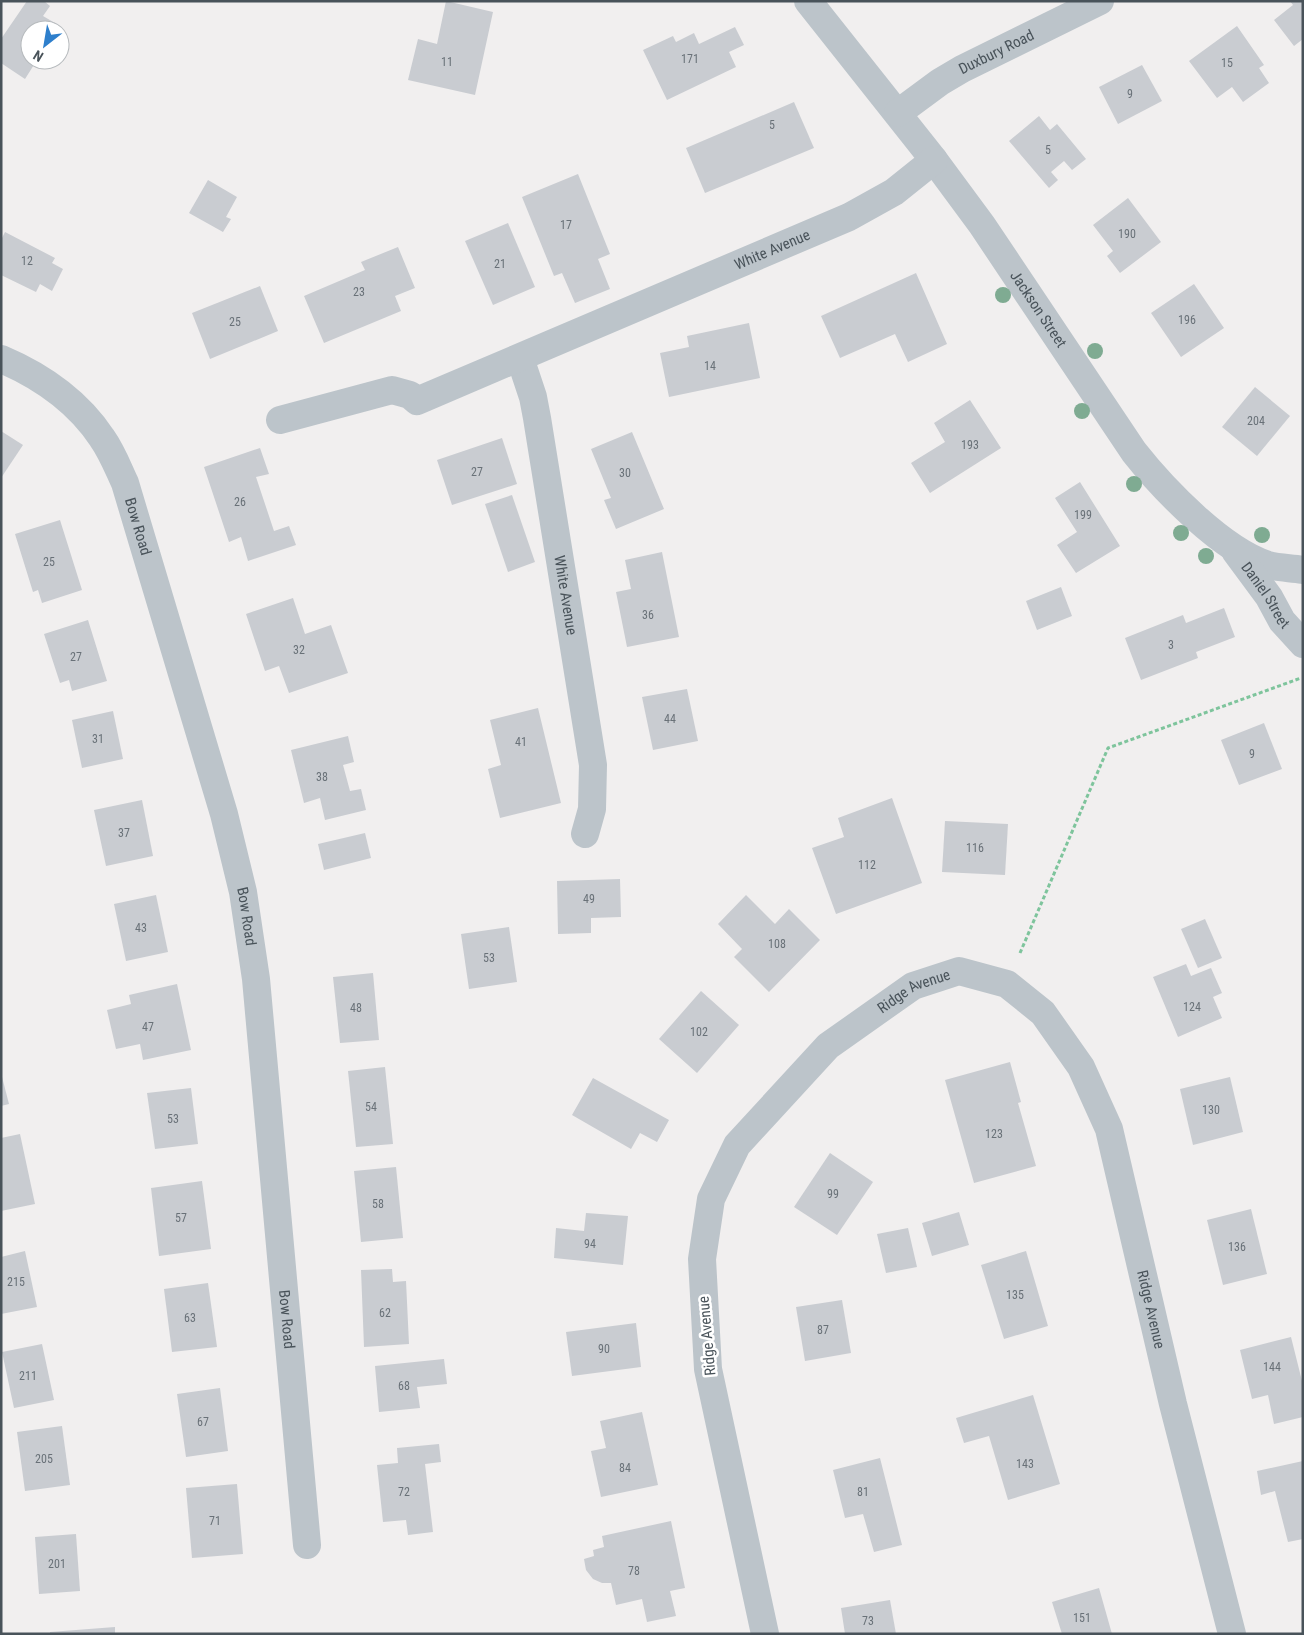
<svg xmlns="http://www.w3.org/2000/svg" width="1304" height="1635" font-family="'Roboto Condensed',sans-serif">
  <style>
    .building { fill: #c9ccd1 }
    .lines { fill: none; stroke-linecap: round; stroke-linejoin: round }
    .path { stroke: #7ec49c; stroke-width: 3; stroke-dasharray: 4 2.5; stroke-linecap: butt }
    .minor { stroke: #bcc4ca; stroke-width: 28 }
    .tree { fill: #7fab92 }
    .labels { text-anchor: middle; stroke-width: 5; stroke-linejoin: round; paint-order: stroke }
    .number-label { font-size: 12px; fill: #697178 }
    .street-label { font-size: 15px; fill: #49535a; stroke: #fff }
  </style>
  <rect width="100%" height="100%" fill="#f1efef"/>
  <!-- building -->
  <g class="building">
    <polygon points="27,1 44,1 50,6 43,16 60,26 57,30 30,30 30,60 37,60 25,79 1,63 1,39"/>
    <polygon points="446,1 493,12 475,95 408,80 418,39 437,44"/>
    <polygon points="1290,1 1303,1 1303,39 1294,46 1274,20 1293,5"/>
    <polygon points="1237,26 1264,65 1259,68 1269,83 1243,102 1232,87 1217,98 1189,61"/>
    <polygon points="735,27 744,45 729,52 736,67 667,100 643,50 673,36 676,42 694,33 699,44"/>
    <polygon points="1142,65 1162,101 1118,124 1099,87"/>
    <polygon points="794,102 814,148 705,193 686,148"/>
    <polygon points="1039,116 1050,130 1057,124 1086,159 1072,170 1064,161 1051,172 1058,180 1049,188 1009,141"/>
    <polygon points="578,174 610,254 598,259 610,289 575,303 562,273 554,276 522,197"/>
    <polygon points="208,180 237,197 226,217 231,219 223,232 189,213"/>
    <polygon points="1128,198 1161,242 1120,273 1107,256 1113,251 1093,225"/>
    <polygon points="508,223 535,287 493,305 465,241"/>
    <polygon points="5,232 55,258 52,263 63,269 52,291 40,284 36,292 1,275 1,240"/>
    <polygon points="398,247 415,288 395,296 401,311 324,343 304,296 365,270 361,262"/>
    <polygon points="916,273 947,344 908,362 895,334 840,358 821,316"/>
    <polygon points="1194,284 1224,328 1181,357 1151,313"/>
    <polygon points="260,286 278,331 210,359 192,313"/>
    <polygon points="749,323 760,378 669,397 660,353 689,347 687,336"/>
    <polygon points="1255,387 1290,416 1257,456 1222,427"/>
    <polygon points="970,400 1001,448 930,493 911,463 945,442 934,423"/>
    <polygon points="1,431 23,445 1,478"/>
    <polygon points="632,432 664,509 616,529 604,500 611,498 591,449"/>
    <polygon points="502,438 517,484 452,505 437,460"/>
    <polygon points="260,448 269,474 256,477 274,531 289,526 296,545 248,561 241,537 229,542 204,467"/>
    <polygon points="1080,482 1120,546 1076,573 1057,545 1077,532 1055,498"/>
    <polygon points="512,495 535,562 508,572 485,504"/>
    <polygon points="60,520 82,590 42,603 38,590 33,592 15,534"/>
    <polygon points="662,552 679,637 627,647 616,592 631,589 625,560"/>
    <polygon points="1061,587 1072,616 1037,630 1026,601"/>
    <polygon points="293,598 305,634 331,625 348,673 289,693 279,666 265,671 246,614"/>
    <polygon points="1224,608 1235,637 1196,652 1198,658 1141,680 1125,638 1183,615 1186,623"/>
    <polygon points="88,620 107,681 72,691 69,680 60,683 44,634"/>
    <polygon points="687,689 698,741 653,750 642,697"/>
    <polygon points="538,708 561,803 500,818 488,769 501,765 490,720"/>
    <polygon points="113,711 123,759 82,768 72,720"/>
    <polygon points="1264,723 1282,769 1239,785 1221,740"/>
    <polygon points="348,736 354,762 343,765 350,791 361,789 366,810 325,820 320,798 304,803 291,750"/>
    <polygon points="892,798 922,883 836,914 812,848 844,837 838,818"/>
    <polygon points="142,800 153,856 106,866 94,810"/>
    <polygon points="945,821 1008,824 1005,875 942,872"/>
    <polygon points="365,833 371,858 324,870 318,844"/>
    <polygon points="620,879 621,917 591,918 591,933 558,934 557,881"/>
    <polygon points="156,895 168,952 126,961 114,904"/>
    <polygon points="746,895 775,924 789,909 820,940 769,992 734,957 742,949 718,924"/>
    <polygon points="1205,919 1222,958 1198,968 1181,929"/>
    <polygon points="509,927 517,982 469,989 461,934"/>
    <polygon points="1186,964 1191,976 1211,968 1222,993 1213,997 1222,1018 1178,1037 1153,977"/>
    <polygon points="373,973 379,1040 340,1043 333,977"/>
    <polygon points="177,984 191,1050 143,1060 140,1044 116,1049 107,1010 131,1004 129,995"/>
    <polygon points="701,991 739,1025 697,1073 659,1039"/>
    <polygon points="1010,1062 1021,1102 1018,1103 1036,1166 974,1183 945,1080"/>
    <polygon points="385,1067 393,1144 356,1147 348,1071"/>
    <polygon points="1,1073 9,1104 1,1106"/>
    <polygon points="1230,1077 1243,1132 1193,1145 1180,1089"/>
    <polygon points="593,1078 669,1120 657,1142 640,1133 631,1149 572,1115"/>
    <polygon points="191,1088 198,1144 155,1149 147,1093"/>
    <polygon points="20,1134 35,1204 1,1211 1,1138"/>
    <polygon points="830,1153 873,1182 837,1235 794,1207"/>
    <polygon points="396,1167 403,1238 361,1242 354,1171"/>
    <polygon points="202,1181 211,1249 159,1256 151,1188"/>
    <polygon points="1251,1209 1267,1274 1223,1285 1207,1220"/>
    <polygon points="959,1212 969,1245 932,1256 922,1223"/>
    <polygon points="586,1213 628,1216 623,1265 554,1258 556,1228 584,1231"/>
    <polygon points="908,1228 917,1267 886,1273 877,1234"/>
    <polygon points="25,1251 37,1307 1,1314 1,1257"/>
    <polygon points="1026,1251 1048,1326 1004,1339 981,1265"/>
    <polygon points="392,1269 393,1282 406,1281 409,1344 364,1347 361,1270"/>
    <polygon points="208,1283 217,1347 172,1352 164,1289"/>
    <polygon points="842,1300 851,1353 805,1361 796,1307"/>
    <polygon points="636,1323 641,1367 572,1376 566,1332"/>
    <polygon points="1291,1337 1303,1385 1303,1417 1274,1424 1268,1395 1252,1399 1240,1350"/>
    <polygon points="42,1344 54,1400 14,1408 2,1352"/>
    <polygon points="444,1359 447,1384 417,1387 420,1408 379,1412 375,1366"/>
    <polygon points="220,1388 228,1451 186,1457 177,1394"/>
    <polygon points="1033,1395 1060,1484 1008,1500 989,1436 964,1443 956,1418"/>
    <polygon points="642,1412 658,1485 601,1497 591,1451 606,1448 600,1421"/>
    <polygon points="62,1426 70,1485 25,1491 17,1432"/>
    <polygon points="439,1444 441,1462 425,1464 433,1532 408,1535 406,1520 383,1522 377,1465 398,1463 397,1448"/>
    <polygon points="880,1458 902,1545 874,1552 863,1514 845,1518 833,1470"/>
    <polygon points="1303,1461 1303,1539 1288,1542 1275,1491 1261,1495 1257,1471"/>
    <polygon points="237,1484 243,1554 192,1558 186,1488"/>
    <polygon points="671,1521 685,1588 670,1591 676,1616 647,1622 642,1599 616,1605 611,1583 602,1583 593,1579 586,1570 584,1559 594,1556 593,1550 604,1547 602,1536"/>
    <polygon points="76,1534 80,1591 39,1594 35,1537"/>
    <polygon points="1099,1588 1112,1634 1062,1634 1052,1602"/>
    <polygon points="890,1600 896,1634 845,1634 841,1608"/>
    <polygon points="115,1627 115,1634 50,1634 50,1632"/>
  </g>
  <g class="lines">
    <!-- path -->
    <polyline class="path" points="1020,953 1108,748 1301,678"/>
    <!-- minor -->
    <g class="minor">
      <path id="s1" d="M808,1L934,160L982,225L1134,452C1164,490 1222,550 1268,565C1279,568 1292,568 1303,570"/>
      <path id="s2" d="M898,113L940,82L962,69L1100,1"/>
      <path id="s3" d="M520,358L533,397L537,418L593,765L592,809L585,834"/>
      <path id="s4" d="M1,359C41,376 78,402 102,438C112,452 118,468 125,483L224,814L243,892L256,979L307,1545"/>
      <path id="s5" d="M280,420L392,390L410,395L417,401L849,217L894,192L934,160"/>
      <path id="s6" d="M1235,551L1269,597L1282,621L1303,644"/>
      <path id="s7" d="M765,1634L708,1369L702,1259L711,1199L737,1145L828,1046L913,986L959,971L1007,984L1043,1013L1081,1067L1109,1129L1173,1404L1232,1634"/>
    </g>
  </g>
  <!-- trees -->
  <g class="tree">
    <circle cx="1003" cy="295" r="8"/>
    <circle cx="1095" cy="351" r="8"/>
    <circle cx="1082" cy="411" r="8"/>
    <circle cx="1134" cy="484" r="8"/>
    <circle cx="1181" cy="533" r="8"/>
    <circle cx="1262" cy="535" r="8"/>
    <circle cx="1206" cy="556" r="8"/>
  </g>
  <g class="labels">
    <!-- number labels -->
    <g class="number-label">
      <text x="690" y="63">171</text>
      <text x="447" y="66">11</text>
      <text x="1227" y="67">15</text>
      <text x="1130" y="98">9</text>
      <text x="772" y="129">5</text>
      <text x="1048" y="154">5</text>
      <text x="566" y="229">17</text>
      <text x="1127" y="238">190</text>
      <text x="27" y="265">12</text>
      <text x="500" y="268">21</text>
      <text x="359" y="296">23</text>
      <text x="1187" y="324">196</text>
      <text x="235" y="326">25</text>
      <text x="710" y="370">14</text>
      <text x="1256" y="425">204</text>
      <text x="970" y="449">193</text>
      <text x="477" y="476">27</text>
      <text x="625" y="477">30</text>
      <text x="240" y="506">26</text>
      <text x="1083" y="519">199</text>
      <text x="49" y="566">25</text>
      <text x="648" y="619">36</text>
      <text x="1171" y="649">3</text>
      <text x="299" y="654">32</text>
      <text x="76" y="661">27</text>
      <text x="670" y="723">44</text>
      <text x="98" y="743">31</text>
      <text x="521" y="746">41</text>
      <text x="1252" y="758">9</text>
      <text x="322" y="781">38</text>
      <text x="124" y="837">37</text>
      <text x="975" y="852">116</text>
      <text x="867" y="869">112</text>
      <text x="589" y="903">49</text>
      <text x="141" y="932">43</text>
      <text x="777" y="948">108</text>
      <text x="489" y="962">53</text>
      <text x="1192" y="1011">124</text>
      <text x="356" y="1012">48</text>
      <text x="148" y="1031">47</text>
      <text x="699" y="1036">102</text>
      <text x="371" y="1111">54</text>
      <text x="1211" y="1114">130</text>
      <text x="173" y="1123">53</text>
      <text x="994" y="1138">123</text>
      <text x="833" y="1198">99</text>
      <text x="378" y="1208">58</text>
      <text x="181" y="1222">57</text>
      <text x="590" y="1248">94</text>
      <text x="1237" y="1251">136</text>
      <text x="16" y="1286">215</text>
      <text x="1015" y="1299">135</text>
      <text x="385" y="1317">62</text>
      <text x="190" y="1322">63</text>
      <text x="823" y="1334">87</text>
      <text x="604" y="1353">90</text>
      <text x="1272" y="1371">144</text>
      <text x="28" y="1380">211</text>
      <text x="404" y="1390">68</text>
      <text x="203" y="1426">67</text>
      <text x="44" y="1463">205</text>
      <text x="1025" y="1468">143</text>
      <text x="625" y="1472">84</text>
      <text x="404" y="1496">72</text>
      <text x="863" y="1496">81</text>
      <text x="215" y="1525">71</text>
      <text x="57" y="1568">201</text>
      <text x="634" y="1575">78</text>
      <text x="1082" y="1622">151</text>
      <text x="868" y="1625">73</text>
    </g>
    <!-- street labels -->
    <g class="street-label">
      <text dy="5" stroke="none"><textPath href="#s2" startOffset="116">Duxbury Road</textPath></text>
      <text dy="5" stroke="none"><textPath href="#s5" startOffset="530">White Avenue</textPath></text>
      <text dy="5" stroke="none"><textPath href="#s1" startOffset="385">Jackson Street</textPath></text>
      <text dy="5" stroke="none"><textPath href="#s4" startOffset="226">Bow Road</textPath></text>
      <text dy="5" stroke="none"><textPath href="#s6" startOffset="54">Daniel Street</textPath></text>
      <text dy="5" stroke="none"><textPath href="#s3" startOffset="242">White Avenue</textPath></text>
      <text dy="5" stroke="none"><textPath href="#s4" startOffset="631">Bow Road</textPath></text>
      <text dy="5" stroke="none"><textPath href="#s7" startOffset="739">Ridge Avenue</textPath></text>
      <text dy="5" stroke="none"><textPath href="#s7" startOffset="1204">Ridge Avenue</textPath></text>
      <text dy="5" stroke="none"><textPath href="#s4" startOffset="1036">Bow Road</textPath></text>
      <text transform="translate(707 1336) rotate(-95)" y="5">Ridge Avenue</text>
    </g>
  </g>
  <!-- border -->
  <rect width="1304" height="1635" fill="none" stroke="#49535a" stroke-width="5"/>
  <!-- north arrow -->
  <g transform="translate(45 45) rotate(211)"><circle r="24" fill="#ffffff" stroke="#b6babd"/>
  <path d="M0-4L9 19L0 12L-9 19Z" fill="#2e7fcc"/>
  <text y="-8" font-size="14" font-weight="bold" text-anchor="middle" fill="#49535a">N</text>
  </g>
</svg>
